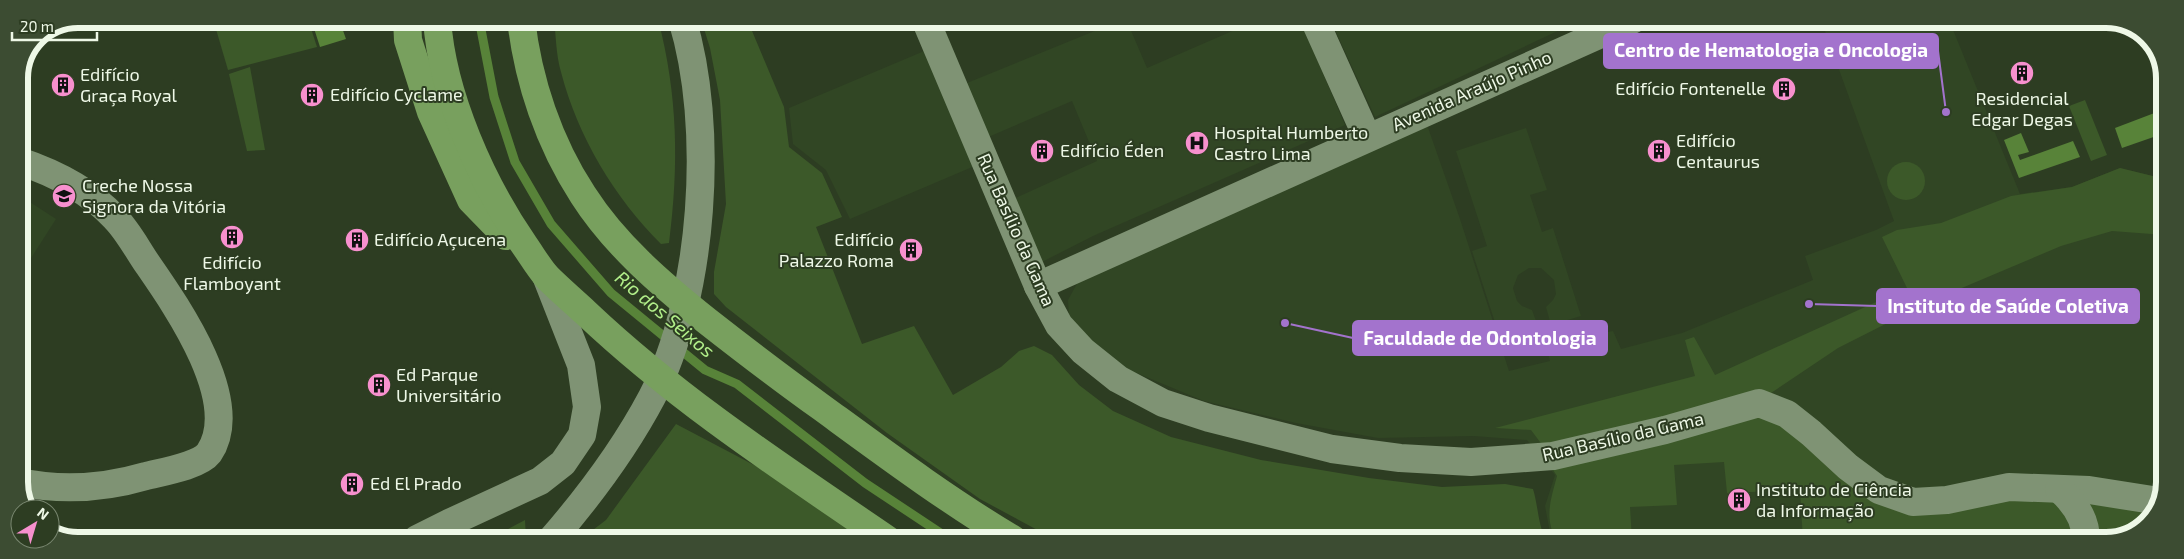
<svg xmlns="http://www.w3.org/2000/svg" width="2184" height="559" font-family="'Exo 2',sans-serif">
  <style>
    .built { fill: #314624 }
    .green { fill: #3c5929 }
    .water { fill: #588339 }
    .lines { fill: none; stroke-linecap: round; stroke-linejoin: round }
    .stream { stroke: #588339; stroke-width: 9 }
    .minor { stroke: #7f9374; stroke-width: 28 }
    .secondary { stroke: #7f9374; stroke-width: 28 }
    .primary { stroke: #78a05e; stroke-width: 28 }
    .labels { text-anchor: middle; stroke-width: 4; stroke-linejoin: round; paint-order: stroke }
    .poi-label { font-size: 18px; fill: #eef8e7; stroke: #2d3d22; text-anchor: start }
    .street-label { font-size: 18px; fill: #eef8e7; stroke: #2d3d22 }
    .water-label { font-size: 19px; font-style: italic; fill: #b2ef8a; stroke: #2d3d22 }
    .rim { fill: none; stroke: #eef8e7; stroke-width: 6 }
    .leader { fill: none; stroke: #a373cd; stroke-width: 2 }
    .callout-dot { fill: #a373cd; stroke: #2d3d22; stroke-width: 2 }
    .callout { fill: #a373cd; stroke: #a373cd; stroke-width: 2 }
    .callout-label { font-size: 19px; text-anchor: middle; font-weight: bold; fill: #fff }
  </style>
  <rect width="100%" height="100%" fill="#2d3d22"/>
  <!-- built -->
  <g class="built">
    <polygon points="1124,19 1126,19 1147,68 1260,19 1300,19 1345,125 1093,236 1040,263 1013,199 1097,161 1072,101 986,138 962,85"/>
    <polygon points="1330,19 1560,20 1564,28 1375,117"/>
    <polygon points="1821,20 1949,20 2020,194 2072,187 2120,168 2165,179 2164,493 2145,526 2106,540 1554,540 1550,533 1545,506 1555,475 1527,440 1474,436 1378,438 1296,423 1204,401 1127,369 1097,351 1069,316 1068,300 1079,280 1425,119 1460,219 1509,371 1550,361 1547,349 1597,334 1613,331 1621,349 1682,333 1813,280 1805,256 1876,230 1894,221"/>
    <polygon points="929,49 977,165 850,219 826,170 793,144 789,108"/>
    <polygon points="1526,128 1547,190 1530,195 1542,232 1553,228 1581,316 1551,325 1546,307 1553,300 1556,294 1554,280 1541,268 1529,268 1518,275 1513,288 1517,301 1522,306 1532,310 1539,329 1501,341 1472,251 1487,246 1456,151"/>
    <polygon points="19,195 56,219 19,277"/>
  </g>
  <!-- green -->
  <g class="green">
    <polygon points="213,19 308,19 317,47 228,70"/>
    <path d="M554,19H658C678,96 679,165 669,243L661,244C614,197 578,137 561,72C556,55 556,36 554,19Z"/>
    <path d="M701,19H747L784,107L789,147L822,173L842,217L816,227L862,344L914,326L953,395L1001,367L1019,351L1034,346L1052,355L1079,385L1113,411L1171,437L1261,460L1369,478L1442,487L1505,484L1533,489C1538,505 1538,525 1546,540H1056L980,499L887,433L726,307L714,294V272L726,204L720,100L710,48Z"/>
    <polygon points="250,67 265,150 247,151 229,74"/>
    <polygon points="2085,100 2107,155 2091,161 2069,106"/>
    <circle cx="1906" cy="181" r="19"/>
    <polygon points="2120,168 2165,179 2165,235 2112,231 2061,246 1931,301 1838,348 1759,401 1549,454 1531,430 1495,428 1695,376 1685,340 1694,337 1715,375 1907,288 1882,237 1897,230 1941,223 2011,196 2072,187"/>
    <path d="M1758,408L1877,494L2051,488L2081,540H1803L1800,490L1727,493L1724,462L1674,465L1677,505L1630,507L1632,540H1556C1544,517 1551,499 1557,476L1548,462Z"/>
    <polygon points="676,424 788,483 874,540 581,539 606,520"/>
    <polygon points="2072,493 2156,506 2145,526 2106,540 2091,540"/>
    <polygon points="525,520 526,539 489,539"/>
  </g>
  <!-- water -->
  <g class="water">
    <polygon points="311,19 337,19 338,22 340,22 346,39 320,47"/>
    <polygon points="2165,109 2165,133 2122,148 2115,128"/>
    <polygon points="2021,133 2029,152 2018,155 2020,160 2073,141 2080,157 2019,178 2004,140"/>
  </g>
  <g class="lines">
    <!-- stream -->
    <polyline class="stream" points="479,19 494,97 515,162 551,224 611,293 705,370 737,384 865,483 951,540"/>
    <!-- minor -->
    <g class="minor">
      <polyline points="925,19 1038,286 1059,325 1083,351 1118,379 1163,403 1209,418 1332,449 1400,458 1471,462 1553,456 1665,430 1759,403 1787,414 1811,433 1848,467 1879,490 1913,502 1947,500 2009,487 2089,490 2159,501"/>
      <polyline points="1314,19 1367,137"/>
      <path d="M19,161C55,173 89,190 115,218C127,230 136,247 146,262C175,304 244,401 209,453C199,466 162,472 146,476C105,488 61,491 19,482"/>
      <polyline points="1038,286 1632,20"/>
      <path d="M2059,489C2074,502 2086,519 2086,540"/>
    </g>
    <!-- secondary -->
    <g class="secondary">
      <polyline points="417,539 449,523 540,481 563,463 582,435 587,407 581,365 546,276"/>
      <path d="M552,539C590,495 625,448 652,397C704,297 715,126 682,19"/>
    </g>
    <!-- primary -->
    <g class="primary">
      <polyline points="407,19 408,40 431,112 471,200 506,236"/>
      <path d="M437,19C442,95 482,184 525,246C532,256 539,268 547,277C559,289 573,301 586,313C678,400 784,469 888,540"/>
      <path d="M521,19C528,81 549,143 583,195C615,245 661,284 707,321C744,350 782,379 821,407C884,453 947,500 1014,540"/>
    </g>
  </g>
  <!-- icons -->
  <defs>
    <g id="building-disc" transform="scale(1.25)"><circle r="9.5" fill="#f790ce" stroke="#2d3d22"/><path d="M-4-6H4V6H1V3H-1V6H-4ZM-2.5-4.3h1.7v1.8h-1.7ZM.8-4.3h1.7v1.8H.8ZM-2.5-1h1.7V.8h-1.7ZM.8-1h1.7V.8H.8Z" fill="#111"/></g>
    <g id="hospital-disc" transform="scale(1.25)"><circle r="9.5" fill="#f790ce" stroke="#2d3d22"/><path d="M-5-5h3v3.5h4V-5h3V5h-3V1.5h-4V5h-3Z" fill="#111"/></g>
    <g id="school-disc" transform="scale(1.25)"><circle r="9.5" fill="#f790ce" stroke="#2d3d22"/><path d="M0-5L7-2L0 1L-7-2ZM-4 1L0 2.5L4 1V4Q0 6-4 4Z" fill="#111"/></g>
  </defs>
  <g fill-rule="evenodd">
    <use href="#building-disc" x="2022" y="73"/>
    <use href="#building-disc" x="63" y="85"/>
    <use href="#building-disc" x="1784" y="89"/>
    <use href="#building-disc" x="312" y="95"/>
    <use href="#hospital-disc" x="1197" y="143"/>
    <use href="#building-disc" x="1042" y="151"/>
    <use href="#building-disc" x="1659" y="151"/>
    <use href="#school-disc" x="64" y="196"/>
    <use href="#building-disc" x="232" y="237"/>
    <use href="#building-disc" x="357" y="240"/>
    <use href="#building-disc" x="911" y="250"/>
    <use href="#building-disc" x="379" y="385"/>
    <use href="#building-disc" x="352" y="484"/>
    <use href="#building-disc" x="1739" y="500"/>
  </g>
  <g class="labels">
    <!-- poi labels -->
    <g class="poi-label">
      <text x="80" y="81">Edifício<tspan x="80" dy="21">Graça Royal</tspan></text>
      <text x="1766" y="95" text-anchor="end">Edifício Fontenelle</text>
      <text x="330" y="101">Edifício Cyclame</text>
      <text x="2022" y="105" text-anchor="middle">Residencial<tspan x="2022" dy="21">Edgar Degas</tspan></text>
      <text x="1214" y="139">Hospital Humberto<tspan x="1214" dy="21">Castro Lima</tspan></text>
      <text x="1676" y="147">Edifício<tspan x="1676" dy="21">Centaurus</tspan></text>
      <text x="1060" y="157">Edifício Éden</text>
      <text x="82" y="192">Creche Nossa<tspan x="82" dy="21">Signora da Vitória</tspan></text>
      <text x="374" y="246">Edifício Açucena</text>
      <text x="894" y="246" text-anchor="end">Edifício<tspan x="894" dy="21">Palazzo Roma</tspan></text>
      <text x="232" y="269" text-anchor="middle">Edifício<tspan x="232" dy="21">Flamboyant</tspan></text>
      <text x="396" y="381">Ed Parque<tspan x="396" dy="21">Universitário</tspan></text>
      <text x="370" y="490">Ed El Prado</text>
      <text x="1756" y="496">Instituto de Ciência<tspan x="1756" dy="21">da Informação</tspan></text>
    </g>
    <!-- street labels -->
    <g class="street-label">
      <text transform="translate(1472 91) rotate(-24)" y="6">Avenida Araújo Pinho</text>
      <text transform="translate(1016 230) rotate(66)" y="6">Rua Basílio da Gama</text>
      <text transform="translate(1623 437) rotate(-13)" y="6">Rua Basílio da Gama</text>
    </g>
    <!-- water labels -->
    <g class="water-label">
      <text transform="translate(665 314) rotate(40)" y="7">Rio dos Seixos</text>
    </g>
  </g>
  <!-- crop -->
  <path d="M0 0H2184V559H0ZM78 28H2106A50 50 0 0 1 2156 78V482A50 50 0 0 1 2106 532H78A50 50 0 0 1 28 482V78A50 50 0 0 1 78 28Z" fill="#3c4c32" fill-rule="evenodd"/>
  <path class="rim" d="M78 28H2106A50 50 0 0 1 2156 78V482A50 50 0 0 1 2106 532H78A50 50 0 0 1 28 482V78A50 50 0 0 1 78 28Z"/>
  <!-- callouts -->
  <path class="leader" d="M1946 112L1938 51M1809 304L1877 306M1285 323L1353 338"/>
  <g class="callout-dot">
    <circle cx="1946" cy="112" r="5"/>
    <circle cx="1809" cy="304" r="5"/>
    <circle cx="1285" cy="323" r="5"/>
  </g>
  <g class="callout">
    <rect x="1604" y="34" width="334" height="34" rx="5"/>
    <rect x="1877" y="289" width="262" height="34" rx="5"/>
    <rect x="1353" y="321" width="254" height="34" rx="5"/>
  </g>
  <g class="callout-label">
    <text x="1771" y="57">Centro de Hematologia e Oncologia</text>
    <text x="2008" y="313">Instituto de Saúde Coletiva</text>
    <text x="1480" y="345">Faculdade de Odontologia</text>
  </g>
  <!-- north arrow -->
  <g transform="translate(35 524) rotate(38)"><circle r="24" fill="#2d3d22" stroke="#7a8871"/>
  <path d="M0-4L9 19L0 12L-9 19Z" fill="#f790ce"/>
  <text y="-8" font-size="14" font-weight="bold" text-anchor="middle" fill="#eef8e7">N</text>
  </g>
  <!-- scale -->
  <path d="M12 32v8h85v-8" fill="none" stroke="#eef8e7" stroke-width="2.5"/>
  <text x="20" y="32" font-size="15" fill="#eef8e7" stroke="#2d3d22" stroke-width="4" paint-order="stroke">20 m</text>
</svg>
